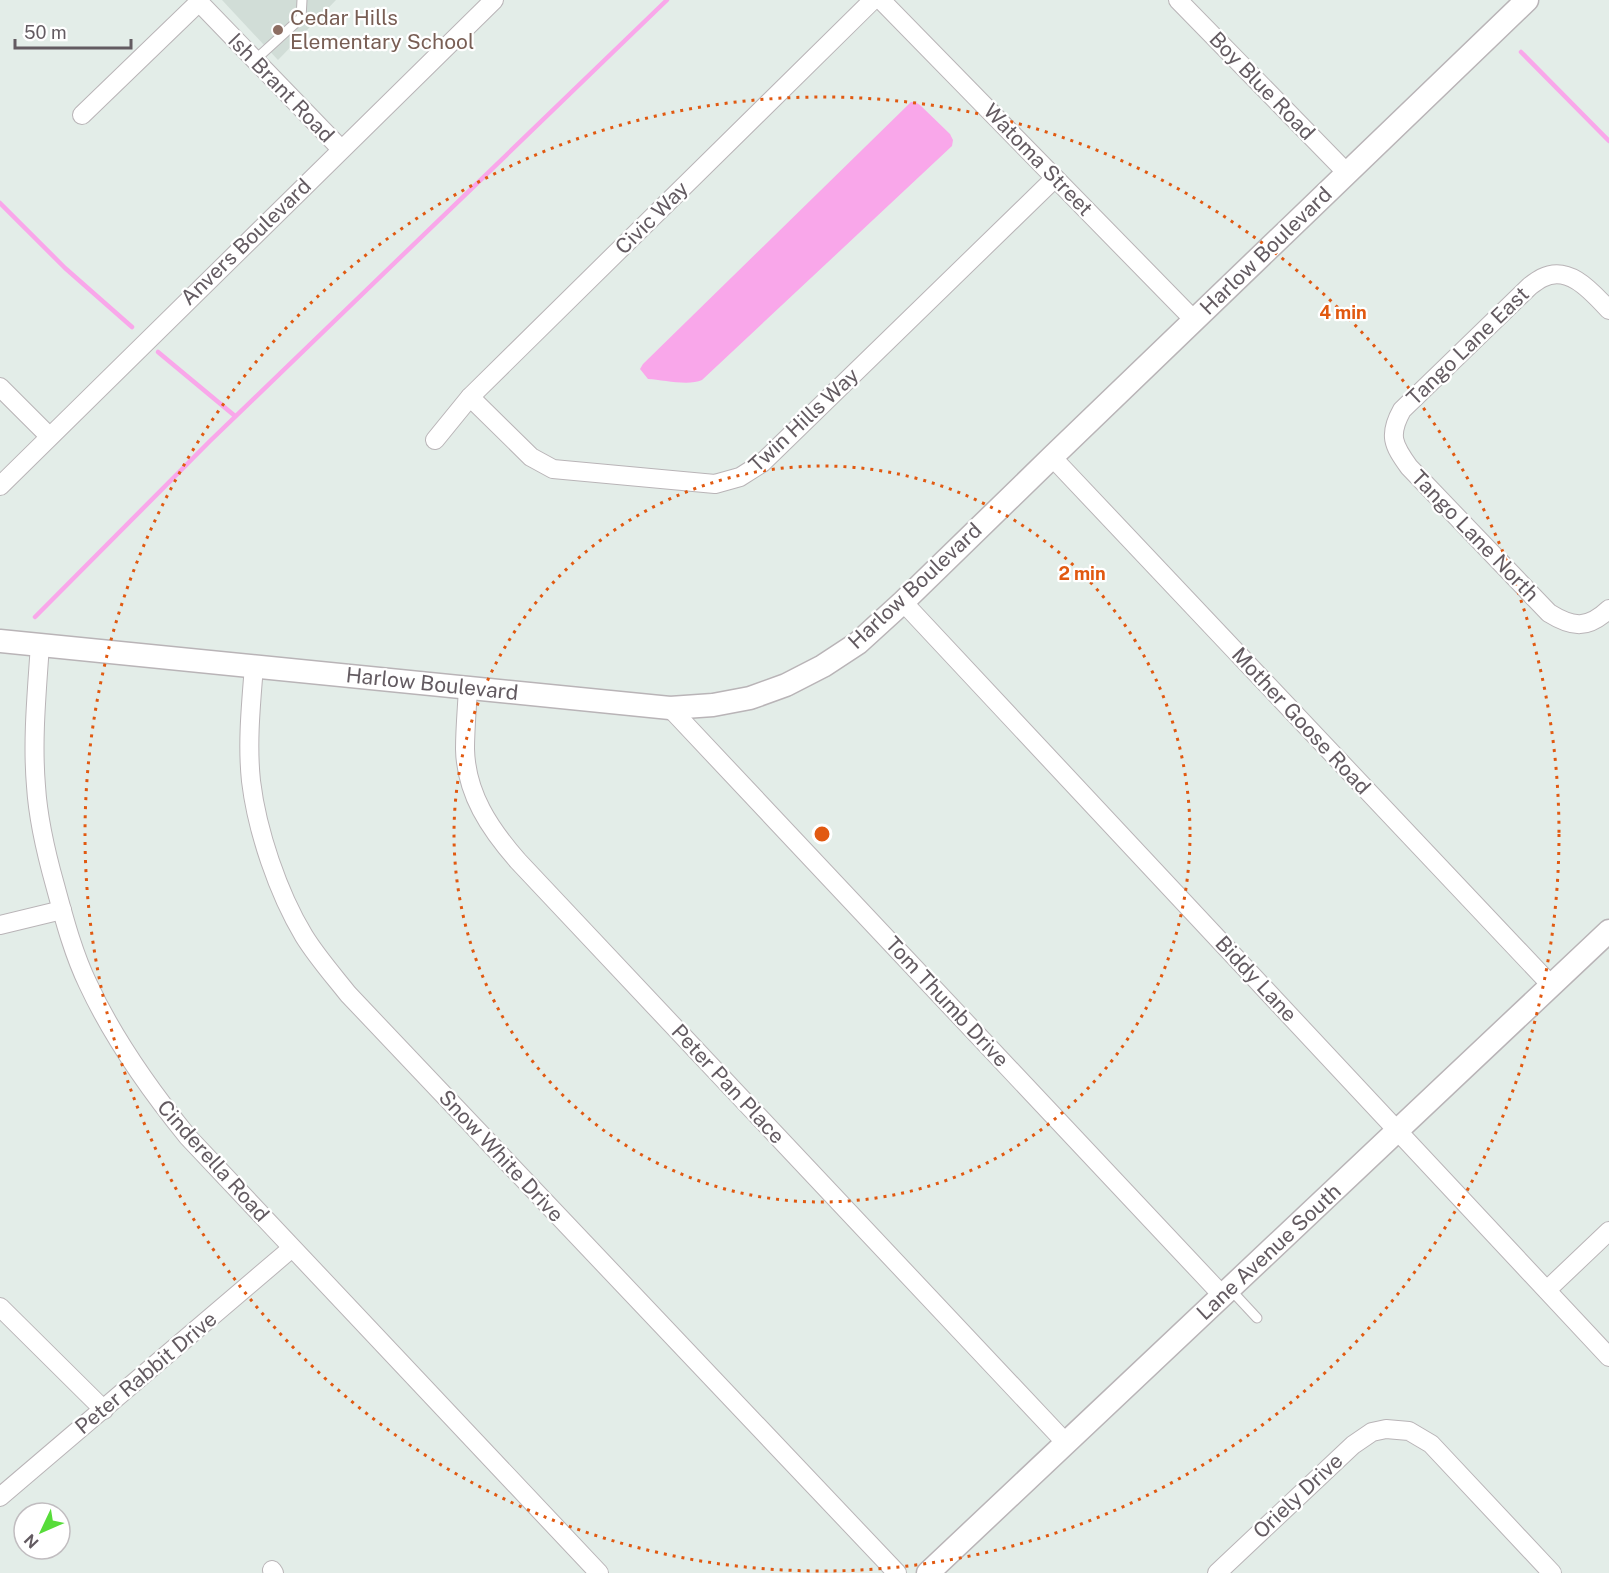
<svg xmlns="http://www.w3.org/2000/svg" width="1609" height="1573" font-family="'Public Sans',sans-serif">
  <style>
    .education { fill: #d1ddd7 }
    .water { fill: #f9a7ea }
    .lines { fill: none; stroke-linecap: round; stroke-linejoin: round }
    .stream { stroke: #f9a7ea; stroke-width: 4.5 }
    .service-casing { stroke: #b9b4b7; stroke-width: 11 }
    .minor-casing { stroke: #b9b4b7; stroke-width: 20 }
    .tertiary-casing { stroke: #b9b4b7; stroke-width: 25 }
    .service { stroke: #fff; stroke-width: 9 }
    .minor { stroke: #fff; stroke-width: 18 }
    .tertiary { stroke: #fff; stroke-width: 22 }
    .ring { fill: none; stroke: #e15910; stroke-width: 3; stroke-dasharray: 3 6 }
    .education-dot { fill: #8d6e63; stroke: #fff; stroke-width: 2 }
    .labels { text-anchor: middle; stroke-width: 4.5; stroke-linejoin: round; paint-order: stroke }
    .education-label { font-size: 21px; fill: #785e54; stroke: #fff; text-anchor: start }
    .street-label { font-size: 21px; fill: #635b61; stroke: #fff }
    .centre { fill: #e15910; stroke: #fff; stroke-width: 3 }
    .ring-label { font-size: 18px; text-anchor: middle; font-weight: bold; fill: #e15910; stroke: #fff; stroke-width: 4.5; stroke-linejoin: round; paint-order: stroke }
  </style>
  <rect width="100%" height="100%" fill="#e3ede8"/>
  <!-- education -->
  <polygon class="education" points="222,0 336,0 278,60"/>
  <!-- water -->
  <path class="water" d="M911,102H915L920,105L950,134L953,140L952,146L702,380C689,386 663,380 648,379L640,369L643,364Z"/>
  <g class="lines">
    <!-- stream -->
    <g class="stream">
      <polyline points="1521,52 1609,141"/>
      <polyline points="0,203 65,268 132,327"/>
      <polyline points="158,352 235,416"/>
      <polyline points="35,617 210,441 667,0"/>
    </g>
    <!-- service casing -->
    <g class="service-casing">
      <g id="service">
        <polyline points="255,60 301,18 302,0"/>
        <polyline points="1230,1289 1257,1318"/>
      </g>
    </g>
    <!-- minor casing -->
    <g class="minor-casing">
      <g id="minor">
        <polyline points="197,0 341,149"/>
        <polyline points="881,0 1194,320"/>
        <polyline points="1178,0 1347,173"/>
        <polyline points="82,115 199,2"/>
        <path d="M1609,310C1592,292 1569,264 1542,278C1538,280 1534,283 1530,286L1402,410C1388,435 1393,445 1409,467L1549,613C1573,628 1588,629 1609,609"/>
        <polyline points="0,387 49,436"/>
        <polyline points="470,397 531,457 553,469 715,484 740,477 762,463 1055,178"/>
        <polyline points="435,440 470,397 873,0"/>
        <polyline points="1052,457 1551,985"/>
        <polyline points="0,486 494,0"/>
        <polyline points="903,602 1609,1357"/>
        <path d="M40,644C37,691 32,739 36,786C38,819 46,853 55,885C64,918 73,953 88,984C114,1040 149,1089 188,1137L599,1573"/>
        <path d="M254,666C251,704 247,743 251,781C257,831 278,893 304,936C317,957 333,975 348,994L897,1573"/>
        <path d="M468,688C467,708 465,729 465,749C466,794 490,829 518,861L1066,1443"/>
        <polyline points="670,708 1223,1296"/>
        <polyline points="0,925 62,910"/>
        <polyline points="1547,1290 1609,1231"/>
        <polyline points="0,1307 104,1410"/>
        <polyline points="0,1497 292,1248"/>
        <polyline points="272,1570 274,1573"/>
        <polyline points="1217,1573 1353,1445 1372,1432 1386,1429 1409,1431 1431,1444 1552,1573"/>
      </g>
    </g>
    <!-- tertiary casing -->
    <g class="tertiary-casing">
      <g id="tertiary">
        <polyline points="0,641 670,708 713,705 750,698 786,685 823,666 858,643 903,602 1052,457 1527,0"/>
        <polyline points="928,1573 1609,931"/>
      </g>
    </g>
    <!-- service -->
    <use href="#service" class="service"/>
    <!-- minor -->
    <use href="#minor" class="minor"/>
    <!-- tertiary -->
    <use href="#tertiary" class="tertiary"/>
  </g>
  <!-- distance rings -->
  <g class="ring">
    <circle cx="822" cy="834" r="368"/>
    <circle cx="822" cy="834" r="737"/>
  </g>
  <!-- markers -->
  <circle class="education-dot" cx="278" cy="30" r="6"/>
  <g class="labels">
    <!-- education labels -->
    <g class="education-label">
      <text x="290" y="25">Cedar Hills<tspan x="290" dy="24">Elementary School</tspan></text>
    </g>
    <!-- street labels -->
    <g class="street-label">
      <text transform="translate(1262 86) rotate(46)" y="7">Boy Blue Road</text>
      <text transform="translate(281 88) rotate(46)" y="7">Ish Brant Road</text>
      <text transform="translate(1038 160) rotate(46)" y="7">Watoma Street</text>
      <text transform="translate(652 218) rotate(-45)" y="7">Civic Way</text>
      <text transform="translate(246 242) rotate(-44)" y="7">Anvers Boulevard</text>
      <text transform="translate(1266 251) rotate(-44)" y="7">Harlow Boulevard</text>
      <text transform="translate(1468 346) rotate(-44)" y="7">Tango Lane East</text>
      <text transform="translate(804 420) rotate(-43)" y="7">Twin Hills Way</text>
      <text transform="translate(1475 536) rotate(46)" y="7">Tango Lane North</text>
      <text transform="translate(915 586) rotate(-43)" y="7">Harlow Boulevard</text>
      <text transform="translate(432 684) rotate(6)" y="7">Harlow Boulevard</text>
      <text transform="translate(1301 721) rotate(47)" y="7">Mother Goose Road</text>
      <text transform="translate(1256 979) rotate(47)" y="7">Biddy Lane</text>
      <text transform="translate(947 1002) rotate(47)" y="7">Tom Thumb Drive</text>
      <text transform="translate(728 1084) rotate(47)" y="7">Peter Pan Place</text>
      <text transform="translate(501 1156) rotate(47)" y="7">Snow White Drive</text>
      <text transform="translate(213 1161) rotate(48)" y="7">Cinderella Road</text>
      <text transform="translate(1269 1252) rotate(-43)" y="7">Lane Avenue South</text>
      <text transform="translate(146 1373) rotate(-40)" y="7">Peter Rabbit Drive</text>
      <text transform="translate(1298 1496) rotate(-43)" y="7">Oriely Drive</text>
    </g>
  </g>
  <circle cx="822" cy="834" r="9" class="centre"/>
  <g class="ring-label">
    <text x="1343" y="319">4 min</text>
    <text x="1082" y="580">2 min</text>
  </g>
  <!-- north arrow -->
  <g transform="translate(42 1531) rotate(226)"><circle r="28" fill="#ffffff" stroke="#c1bdc0" stroke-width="1.5"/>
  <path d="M0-4.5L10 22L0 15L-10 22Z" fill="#57dc3a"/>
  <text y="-9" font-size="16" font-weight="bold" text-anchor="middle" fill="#635b61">N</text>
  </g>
  <!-- scale -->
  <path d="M15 39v9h116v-9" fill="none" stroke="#635b61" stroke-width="3"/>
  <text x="24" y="39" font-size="18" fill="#635b61" stroke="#ffffff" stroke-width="4.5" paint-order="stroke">50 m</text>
</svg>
